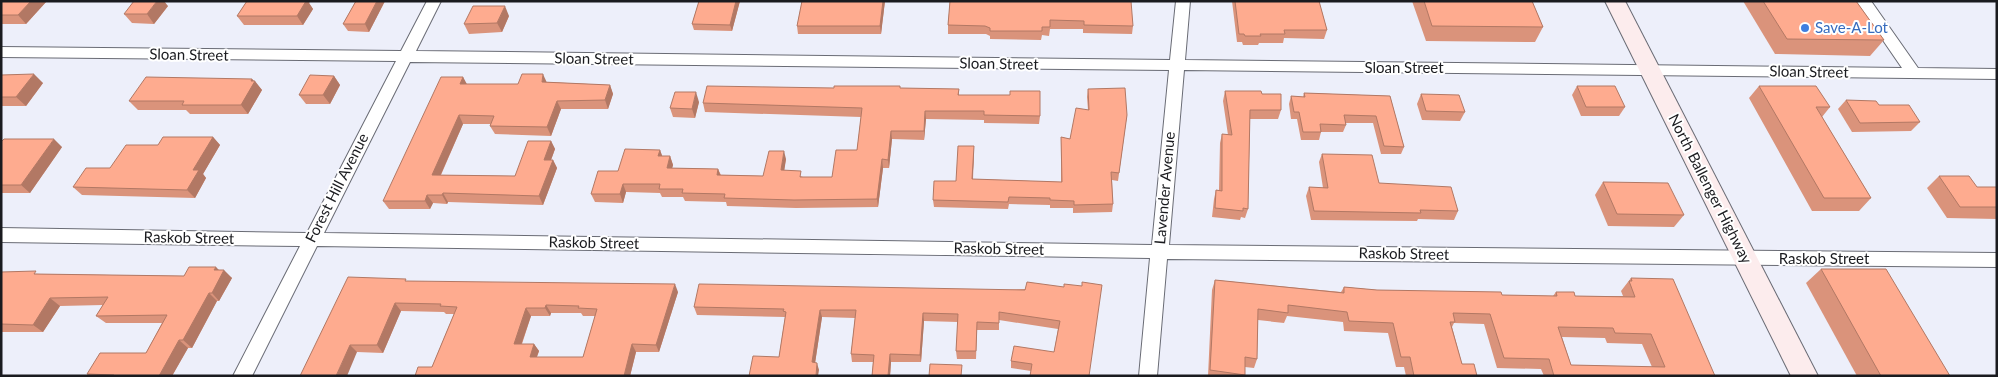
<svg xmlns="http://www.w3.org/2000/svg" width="1998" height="377" font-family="Lato,sans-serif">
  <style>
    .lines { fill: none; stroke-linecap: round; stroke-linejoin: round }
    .minor-casing { stroke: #696b74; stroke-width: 2 }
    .secondary-casing { stroke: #696b74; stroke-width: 2 }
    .minor { fill: #fff; fill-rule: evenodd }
    .secondary { fill: #fceced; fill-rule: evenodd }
    .wall { fill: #da937b; fill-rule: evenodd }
    .shaded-wall { fill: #b27864 }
    .building { fill: #feab8f; stroke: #b27864; fill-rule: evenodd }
    .shop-dot { fill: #3f7fe0; stroke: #fff; stroke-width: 2 }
    .labels { text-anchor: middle; stroke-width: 4; stroke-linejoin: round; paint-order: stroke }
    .shop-label { font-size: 15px; fill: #366cbe; stroke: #fff; text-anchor: start }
    .street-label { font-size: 15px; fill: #1a1b1f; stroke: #fff }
  </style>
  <rect width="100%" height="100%" fill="#edeffa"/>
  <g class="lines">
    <!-- minor casing -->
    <g class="minor-casing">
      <path id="minor" d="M427,1H441L416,51L1170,60L1176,1H1190L1185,60L1902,68L1856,1H1871L1918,68L1997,69V79L1184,70L1169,245L1997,253V267L1167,259L1157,376H1139L1150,258L317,246L252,376H233L300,246L1,242V228L307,233L396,61L1,57V47L401,51ZM410,62L1169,70L1152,245L324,233Z"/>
    </g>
    <!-- secondary casing -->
    <g class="secondary-casing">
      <polygon id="secondary" points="1605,1 1625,1 1818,376 1791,376"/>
    </g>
    <!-- minor -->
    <use href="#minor" class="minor"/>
    <!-- secondary -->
    <use href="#secondary" class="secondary"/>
  </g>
  <!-- wall -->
  <g class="wall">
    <polygon points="1,1 46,2 26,24 1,24"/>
    <polygon points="247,1 310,1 309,3 313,9 303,25 244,25 237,16"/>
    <polygon points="356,1 385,1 369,32 348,31 343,24"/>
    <polygon points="699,1 740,1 732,31 694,30 692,24"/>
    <polygon points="802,1 885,1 881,34 798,34 797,26"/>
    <polygon points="950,1 1133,26 1132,34 1083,33 1083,29 1050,29 1049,36 1042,35 1041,40 990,39 990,36 986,34 948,34 948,25"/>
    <polygon points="1232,1 1319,1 1327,30 1324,39 1284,38 1283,43 1259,43 1258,45 1243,45 1242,42 1237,42"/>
    <polygon points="1412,1 1532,1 1543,27 1535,42 1426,41"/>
    <polygon points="1743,1 1856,1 1884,40 1870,56 1775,54"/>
    <polygon points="168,6 154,24 132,23 124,14"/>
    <polygon points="509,16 502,32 469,34 464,24"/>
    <polygon points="1,75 43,83 26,106 1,106"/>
    <polygon points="334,76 340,85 330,104 306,104 299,95"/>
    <polygon points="463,77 466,84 518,84 547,82 610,85 613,94 608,109 561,109 551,136 495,134 490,126 491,124 463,124 441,175 515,176 551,141 555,149 551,160 553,160 557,168 543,205 448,202 447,204 433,203 430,209 389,209 383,201"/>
    <polygon points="252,79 262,90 248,114 190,114 186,110 138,110 129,101"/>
    <polygon points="1577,86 1625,107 1619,116 1581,116 1572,95"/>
    <polygon points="1759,86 1830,107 1822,117 1871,198 1859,211 1812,211 1749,98"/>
    <polygon points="834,88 959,89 959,95 1040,116 1039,124 984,123 984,120 926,119 924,140 892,139 889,168 883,168 878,207 796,208 727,206 726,202 685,201 683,197 662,197 660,193 626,192 623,203 595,202 591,194 618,171 660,150 662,156 670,156 673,165 672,168 718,169 721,175 763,176 786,159 784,170 803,177 832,177 857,150 861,117 705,112 703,103"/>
    <polygon points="1088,89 1127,115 1118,181 1112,180 1113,204 1112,212 1073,213 1073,208 1050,208 1050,205 1009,204 1008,209 934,207 933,200 956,181 974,154 973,179 1061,182 1061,137 1070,139 1088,110 1087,97"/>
    <polygon points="1225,91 1262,94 1281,110 1278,119 1250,119 1248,209 1245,218 1241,217 1240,220 1212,217 1214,199 1216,190 1219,190 1220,143 1222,134 1228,135 1223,101"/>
    <polygon points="1304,93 1390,96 1404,147 1401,154 1381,154 1373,123 1346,123 1346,125 1343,132 1321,132 1319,140 1301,140 1297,119 1291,119 1289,104 1291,96 1303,97"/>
    <polygon points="1421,94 1465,112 1460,121 1422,120 1417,104"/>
    <polygon points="1846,100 1879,105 1920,122 1911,131 1852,132 1838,109"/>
    <polygon points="699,102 695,118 673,117 670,108"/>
    <polygon points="213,137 220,145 203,174 206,178 195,198 82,195 73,187 158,145"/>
    <polygon points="1,142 62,147 30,193 1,193"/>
    <polygon points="1322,154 1379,183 1458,211 1454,220 1418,219 1417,221 1311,220 1306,196 1309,187 1323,188 1319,162"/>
    <polygon points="1939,176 1977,187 1997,187 1997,219 1947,218 1927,188"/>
    <polygon points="1603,182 1684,215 1674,227 1608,226 1595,195"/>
    <polygon points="1821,269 1950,376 1857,376 1806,283"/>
    <polygon points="219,270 232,278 219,301 217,301 192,348 188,348 172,376 89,376 87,374 146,353 162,323 106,323 96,316 103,305 60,306 43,332 1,332 1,272 40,274 184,276"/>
    <path d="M1631,278L1715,376H1544L1541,369L1497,368L1484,324L1454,323L1452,327L1462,364L1477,376H1406L1404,367H1396L1388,333L1344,331L1343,322L1287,316L1284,323L1258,320L1257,359L1254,368L1245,367L1244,376H1208L1212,290L1215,280L1341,292L1344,287L1377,290L1502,295L1553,296L1556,292L1575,296H1623L1621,291ZM1562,337L1605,338L1607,343L1642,344L1652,367L1571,365Z"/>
    <path d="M407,281L678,292L659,352H636L630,376L432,367L454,314H446L444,312L401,311L383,353L357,352L300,376ZM551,313H581L583,316H595L583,357H537L539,351L534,344H522L531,316H550Z"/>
    <polygon points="1064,287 1089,376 1031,371 1011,368 1011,361 1054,352 1058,329 999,320 999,330 977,330 976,359 957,359 956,351 958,322 924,321 921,362 891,362 890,376 872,376 873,362 852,362 851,354 855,318 822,317 815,363 819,370 779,357 785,317 697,315 694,307"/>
  </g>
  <!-- shaded-wall -->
  <g class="shaded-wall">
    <polygon points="31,1 45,1 46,2 26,24 18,15"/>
    <polygon points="157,1 164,1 168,6 154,24 147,14"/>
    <polygon points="301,1 310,1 309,3 313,9 303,25 297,16"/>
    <polygon points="377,1 385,1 369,32 365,24"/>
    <polygon points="736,1 740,1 732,31 730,25"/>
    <polygon points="883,1 885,1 881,34 880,26"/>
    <polygon points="505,6 509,16 502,32 497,23"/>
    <polygon points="34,74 43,83 26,106 16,97"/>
    <polygon points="543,74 547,83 542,82"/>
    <polygon points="334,76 340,85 330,104 323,95"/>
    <polygon points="463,77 468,86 460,84"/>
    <polygon points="252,79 255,82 255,81 262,90 248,114 241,105"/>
    <polygon points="610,85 613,94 608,109 605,100"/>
    <polygon points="696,92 699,102 695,118 692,109"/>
    <polygon points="557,101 561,109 551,136 547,127"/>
    <polygon points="925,111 926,119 924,140 924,131"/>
    <polygon points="459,115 463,124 437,183 432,175"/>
    <polygon points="891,131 892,139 889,168 888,160"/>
    <polygon points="213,137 220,145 203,174 206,178 195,198 187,190 193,170"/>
    <polygon points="54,139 62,147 30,193 21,185"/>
    <polygon points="551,141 555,149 548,168 544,160"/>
    <polygon points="974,146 974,154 972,186 972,179"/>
    <polygon points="660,150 663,158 658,156"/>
    <polygon points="784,151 786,159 783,179 781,170"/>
    <polygon points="670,156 673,165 670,176 667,168"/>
    <polygon points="882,159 883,168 878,207 877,199"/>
    <polygon points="553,160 557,168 543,205 539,196"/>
    <polygon points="718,169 721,177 717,175"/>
    <polygon points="623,184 626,192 623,203 620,194"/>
    <polygon points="443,193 448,202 447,204 442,195"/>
    <polygon points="427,195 433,203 430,209 425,201"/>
    <polygon points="216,267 222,273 224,270 232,278 219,301 212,293 214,270"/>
    <polygon points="675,284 678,292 659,352 656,345"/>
    <polygon points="209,293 217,301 192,348 183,340"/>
    <polygon points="50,298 60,306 43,332 33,325"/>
    <polygon points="395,303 401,311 383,353 377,345"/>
    <polygon points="546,305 551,313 550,316 545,308"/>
    <polygon points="526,308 531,316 519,351 514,344"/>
    <polygon points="820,310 822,317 814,370 812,362"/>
    <polygon points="923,313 924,321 921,362 920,355"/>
    <polygon points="179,340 188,348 172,376 159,376"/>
    <polygon points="534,344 539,351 534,364 530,357"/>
    <polygon points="632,344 636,352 630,376 624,376"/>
    <polygon points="350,345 357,352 347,376 336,376"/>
    <polygon points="890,354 891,362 890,376 888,376"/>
    <polygon points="817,363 819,370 818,376 816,376"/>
  </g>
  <!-- building -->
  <g class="building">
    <polygon points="1,1 31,1 18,15 1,15"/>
    <polygon points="134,1 157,1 147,14 124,14"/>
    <polygon points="247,1 306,1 297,16 237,16"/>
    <polygon points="356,1 377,1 365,24 343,24"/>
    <polygon points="699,1 736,1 730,25 692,24"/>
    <polygon points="802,1 883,1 880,26 797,26"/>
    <polygon points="950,1 1131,1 1133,26 1084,25 1084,21 1050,20 1050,27 1042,27 1042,31 990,31 990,28 985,26 948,25"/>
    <polygon points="1235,1 1319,1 1327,30 1284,30 1285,34 1260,34 1261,36 1245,36 1244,34 1239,34"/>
    <polygon points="1424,1 1532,1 1543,27 1432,26"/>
    <polygon points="1763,1 1856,1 1884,40 1787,39"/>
    <polygon points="473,6 505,6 497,23 464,24"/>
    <polygon points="34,74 16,97 1,97 1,75"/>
    <polygon points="522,74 543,74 542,82 610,85 605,100 557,101 547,127 490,126 494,116 459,115 432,175 515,176 528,141 551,141 544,160 553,160 539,196 443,193 442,195 427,195 425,201 383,201 441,77 463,77 460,84 518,84"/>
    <polygon points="310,75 334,76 323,95 299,95"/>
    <polygon points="146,77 252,79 251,81 255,81 241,105 182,105 184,101 129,101"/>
    <polygon points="707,86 834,88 834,86 900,86 900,88 959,89 958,95 1010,95 1010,91 1040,91 1040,116 984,115 984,111 925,111 924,131 891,131 888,160 882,159 877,199 794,200 724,198 725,194 682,193 683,189 659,189 660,184 623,184 620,194 591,194 598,171 618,171 625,149 660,150 658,156 670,156 667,168 718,169 717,175 763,176 769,151 784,151 781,170 801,171 800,177 832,177 836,150 857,150 862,108 703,103"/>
    <polygon points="1577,86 1615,86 1625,107 1586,107"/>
    <polygon points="1759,86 1816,86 1830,107 1816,107 1871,198 1824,198"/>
    <polygon points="1125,88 1127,115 1119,173 1111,172 1113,204 1074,205 1074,201 1050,200 1050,198 1009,197 1008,202 933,200 934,181 956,181 958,146 974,146 972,179 1062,182 1061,137 1070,139 1076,108 1089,110 1088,89"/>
    <polygon points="1225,91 1261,91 1262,94 1281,94 1281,110 1250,110 1248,209 1243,208 1243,211 1215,208 1216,190 1222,191 1222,134 1232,135"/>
    <polygon points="675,92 696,92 692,109 670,108"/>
    <polygon points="1304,93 1390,96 1404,147 1384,146 1376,116 1344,115 1346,125 1320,124 1321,132 1303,132 1299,112 1294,112 1291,96 1305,97"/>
    <polygon points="1421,94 1459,95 1465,112 1426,111"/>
    <polygon points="1846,100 1876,101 1879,105 1909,105 1920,122 1860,123"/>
    <polygon points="163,137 213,137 193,170 199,170 187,190 73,187 86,168 110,168 126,145 158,145"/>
    <polygon points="4,139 54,139 21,185 1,185 1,142"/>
    <polygon points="1322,154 1372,155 1379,183 1451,187 1458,211 1420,210 1421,213 1314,211 1309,187 1328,188"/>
    <polygon points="1939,176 1969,176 1977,187 1997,187 1997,207 1960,207"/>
    <polygon points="1603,182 1668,183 1684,215 1617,214"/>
    <polygon points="189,267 216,267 214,270 224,270 212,293 209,293 183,340 179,340 159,376 113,376 114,375 87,374 100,353 146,353 167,315 96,316 108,297 50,298 33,325 1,324 1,272 36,271 34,274 184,276"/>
    <polygon points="1821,269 1886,269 1950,376 1881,376"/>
    <path d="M348,277L406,279L405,281L675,284L656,345L632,344L624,376H415L418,367H432L457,307L440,306L441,304L395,303L377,345H350L336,376H300ZM546,305L579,306L578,308L597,309L583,357H530L534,344H514L526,308H545Z"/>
    <path d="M1631,278L1673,279L1715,376H1554L1549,359L1504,358L1490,314L1453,313L1455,322H1450L1462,364H1474L1477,376H1414L1410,357H1401L1393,323L1349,321L1347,312L1288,305V313L1258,309L1257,359L1245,357V375L1210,370L1215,280L1344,293V287L1377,290L1501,292L1502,295L1557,296L1556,292H1574L1575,296L1635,297L1629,281H1632ZM1558,327L1613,328L1615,333L1651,334L1665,367L1571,365Z"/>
    <polygon points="1027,282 1064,287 1064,284 1082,286 1082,282 1102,285 1089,376 1030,376 1032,364 1011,361 1014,346 1054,352 1060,321 999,312 999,323 977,322 976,351 956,351 958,314 923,313 920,355 890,354 888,376 872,376 874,355 851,354 856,310 820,310 812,362 817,363 816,376 749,376 753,356 779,357 786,312 783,311 784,309 694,307 699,284 1025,290"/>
    <polygon points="930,364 962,365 961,376 929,376"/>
  </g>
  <!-- markers -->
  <circle class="shop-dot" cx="1805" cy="28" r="5"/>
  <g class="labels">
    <!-- shop labels -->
    <g class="shop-label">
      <text x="1815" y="33">Save-A-Lot</text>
    </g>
    <!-- street labels -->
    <g class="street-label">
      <text transform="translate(189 55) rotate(1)" y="5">Sloan Street</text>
      <text transform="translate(594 59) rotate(1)" y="5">Sloan Street</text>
      <text transform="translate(999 64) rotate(1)" y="5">Sloan Street</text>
      <text x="1404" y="73">Sloan Street</text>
      <text transform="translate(1809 72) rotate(1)" y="5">Sloan Street</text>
      <text transform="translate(337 188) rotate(-63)" y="5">Forest Hill Avenue</text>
      <text transform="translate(1165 188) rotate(-85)" y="5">Lavender Avenue</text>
      <text transform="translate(1710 189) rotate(63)" y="5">North Ballenger Highway</text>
      <text transform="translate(189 238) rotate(1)" y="5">Raskob Street</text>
      <text transform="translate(594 243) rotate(1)" y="5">Raskob Street</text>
      <text transform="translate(999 249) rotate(1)" y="5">Raskob Street</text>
      <text transform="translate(1404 254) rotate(1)" y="5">Raskob Street</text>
      <text x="1824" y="264">Raskob Street</text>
    </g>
  </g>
  <!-- border -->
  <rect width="1998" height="377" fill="none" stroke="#1a1b1f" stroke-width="5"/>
</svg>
